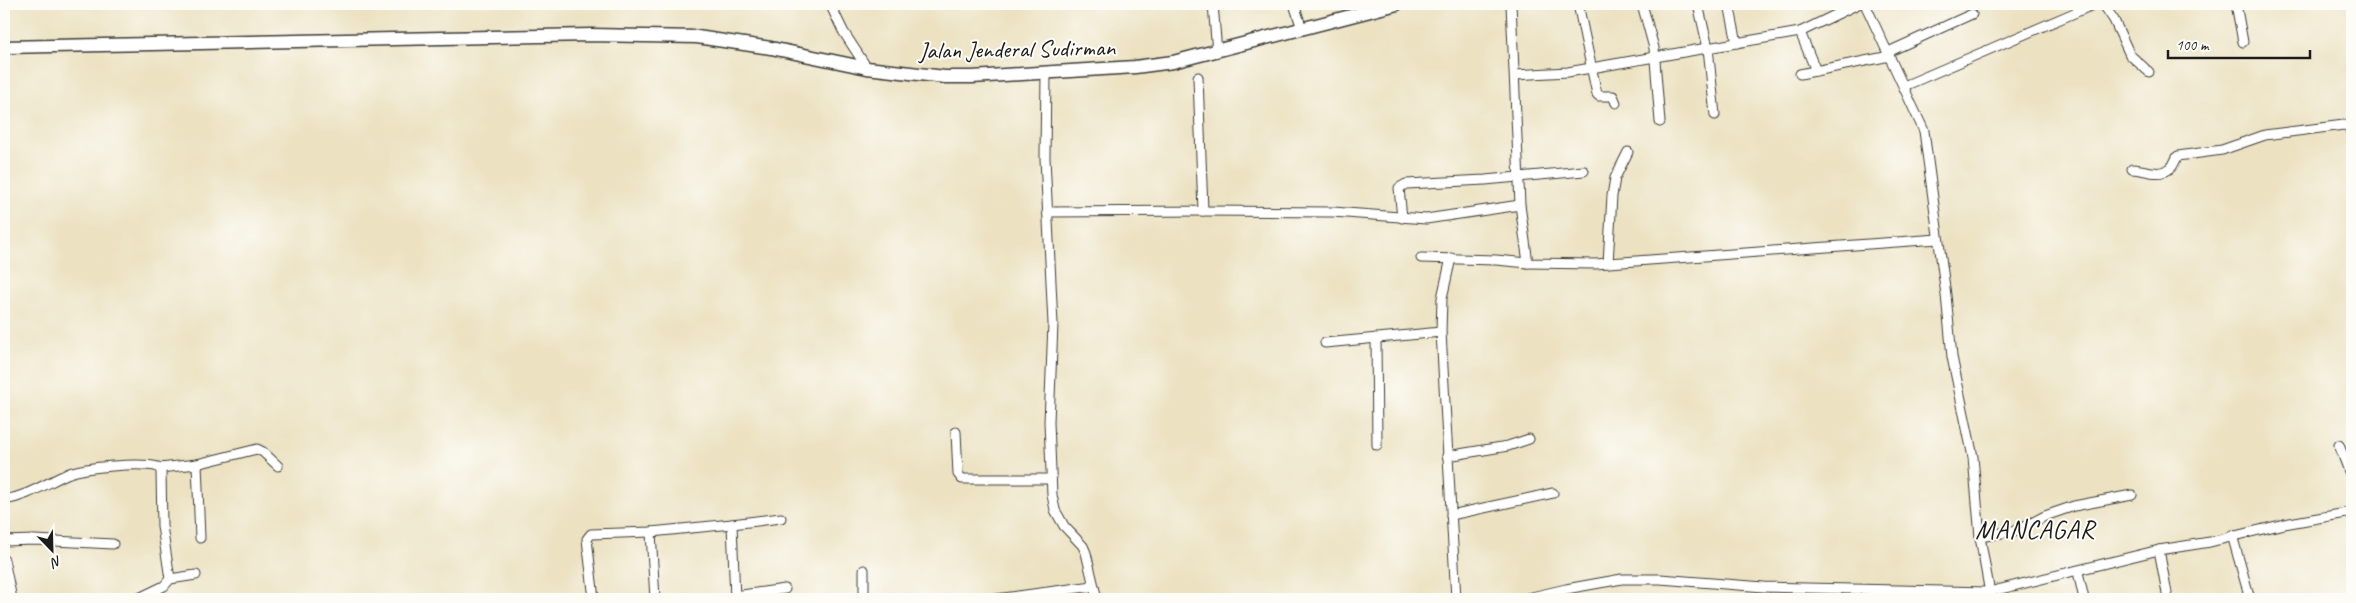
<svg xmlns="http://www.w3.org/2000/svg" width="2356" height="603" font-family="Caveat,sans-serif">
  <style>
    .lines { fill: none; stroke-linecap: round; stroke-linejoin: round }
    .street-casing { stroke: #3b3a35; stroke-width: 11 }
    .secondary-casing { stroke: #3b3a35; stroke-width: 15 }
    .street { stroke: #fff; stroke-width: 9 }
    .secondary { stroke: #fff; stroke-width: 12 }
    .labels { text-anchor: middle; stroke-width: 4; stroke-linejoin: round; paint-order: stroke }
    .street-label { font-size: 24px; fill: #1c1c1c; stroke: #fdfcf7 }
    .quarter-label { font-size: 26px; letter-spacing: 1px; fill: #1c1c1c; stroke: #fdfcf7 }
  </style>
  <rect width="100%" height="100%" fill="#fdfcf7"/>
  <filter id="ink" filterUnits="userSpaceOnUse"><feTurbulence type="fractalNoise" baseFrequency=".02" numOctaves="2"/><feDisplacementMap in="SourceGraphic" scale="10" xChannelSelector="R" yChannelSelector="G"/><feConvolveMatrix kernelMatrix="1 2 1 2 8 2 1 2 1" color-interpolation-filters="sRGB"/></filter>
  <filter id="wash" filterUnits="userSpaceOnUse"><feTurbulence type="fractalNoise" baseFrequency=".0096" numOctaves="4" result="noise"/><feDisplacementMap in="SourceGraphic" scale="20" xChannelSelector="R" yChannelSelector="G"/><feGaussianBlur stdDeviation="1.12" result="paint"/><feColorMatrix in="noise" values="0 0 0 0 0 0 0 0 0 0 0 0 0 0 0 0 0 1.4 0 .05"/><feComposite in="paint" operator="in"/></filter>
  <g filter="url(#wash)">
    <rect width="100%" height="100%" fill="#ece2c2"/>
  </g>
  <g filter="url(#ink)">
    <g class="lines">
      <!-- street casing -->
      <g class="street-casing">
        <g id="street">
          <polyline points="830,4 843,31 867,68"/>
          <polyline points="1213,4 1217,52"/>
          <polyline points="1294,4 1302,29"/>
          <polyline points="1511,4 1520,205 1528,263"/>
          <polyline points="1578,4 1597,94 1599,96 1613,96 1616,103"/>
          <polyline points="1642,4 1654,48 1660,122"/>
          <polyline points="1698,4 1708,48 1715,115"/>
          <polyline points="1729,4 1737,43"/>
          <polyline points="1865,4 1924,131 1946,295 1952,357 1973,457 1980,537 1991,599"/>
          <polyline points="2103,4 2114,20 2130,55 2149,72"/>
          <polyline points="2236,4 2243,42"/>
          <polyline points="1800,32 1816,71"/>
          <polyline points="1888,52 1972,14"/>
          <polyline points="1046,73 1045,158 1053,324 1049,422 1052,495 1055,510 1064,526 1083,546 1086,553 1097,599"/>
          <polyline points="1800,74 1890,56"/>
          <polyline points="1515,75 1568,72 1800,32 1858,4"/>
          <polyline points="1904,86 2095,4"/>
          <path d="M2132,169C2144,169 2158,177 2169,169C2174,167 2175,159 2178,156L2222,150L2265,135L2344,125L2349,127L2352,134"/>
          <polyline points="1203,211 1333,212 1426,219 1520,205"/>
          <polyline points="1047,212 1203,211 1198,77"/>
          <polyline points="1402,218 1399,188 1406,184 1485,180 1584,171"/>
          <polyline points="1421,258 1496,260 1528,263 1595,264 1938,239"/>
          <polyline points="1451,258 1442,298 1441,332 1456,599"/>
          <polyline points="1608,263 1612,196 1615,178 1628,152"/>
          <polyline points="1376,338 1377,445"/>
          <polyline points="1325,343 1441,332"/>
          <polyline points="956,432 958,474 962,479 1051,479"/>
          <polyline points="2339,445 2352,479"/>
          <polyline points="1447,456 1508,446 1529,439"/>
          <polyline points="197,464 200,538"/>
          <polyline points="160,468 197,464 257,449 263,452 278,466"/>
          <path d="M4,500C28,496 45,484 67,474C83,467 141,462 158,467L161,471L162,526L170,579L164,586L137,599"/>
          <polyline points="1451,515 1553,493"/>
          <polyline points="732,524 781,518"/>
          <polyline points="651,532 655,599"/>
          <polyline points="2232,535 2250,599"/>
          <polyline points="1980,537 2018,530 2045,516 2074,506 2132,495"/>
          <polyline points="4,541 35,540 113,544"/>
          <polyline points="2159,550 2167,593"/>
          <polyline points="4,560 12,599"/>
          <polyline points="864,570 864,599"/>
          <polyline points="2078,572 2084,599"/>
          <polyline points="170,579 196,575"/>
          <polyline points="735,596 785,589"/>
          <polyline points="594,599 587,539 591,534 651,532 732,524 735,599"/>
          <polyline points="996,599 1093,586"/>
          <polyline points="1523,599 1566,589 1622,579 1660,579 1764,587 1989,592 2159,550 2210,542 2284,524 2352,512"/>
        </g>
      </g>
      <!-- secondary casing -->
      <g class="secondary-casing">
        <polyline id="secondary" points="4,47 591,35 697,37 771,48 867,68 945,77 972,77 1135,67 1173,62 1397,4"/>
      </g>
      <!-- street -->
      <use href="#street" class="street"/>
      <!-- secondary -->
      <use href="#secondary" class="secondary"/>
    </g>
  </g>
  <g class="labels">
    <!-- street labels -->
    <g class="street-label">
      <text transform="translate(1017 49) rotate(-1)" y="8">Jalan Jenderal Sudirman</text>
    </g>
    <!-- quarter labels -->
    <g class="quarter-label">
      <text x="2035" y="538">MANCAGAR</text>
    </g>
  </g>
  <!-- margin -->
  <rect width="2356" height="603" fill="none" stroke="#fdfcf7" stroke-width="20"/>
  <!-- north arrow -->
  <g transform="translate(52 550) rotate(157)" stroke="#fdfcf7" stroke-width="4" paint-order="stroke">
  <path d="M0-4L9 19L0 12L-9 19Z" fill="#1c1c1c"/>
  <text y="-8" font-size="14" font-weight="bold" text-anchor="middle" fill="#1c1c1c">N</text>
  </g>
  <!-- scale -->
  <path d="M2168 50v8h142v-8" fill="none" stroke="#1c1c1c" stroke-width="2.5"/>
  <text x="2176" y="50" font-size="15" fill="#1c1c1c" stroke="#fdfcf7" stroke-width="4" paint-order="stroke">100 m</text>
</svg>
